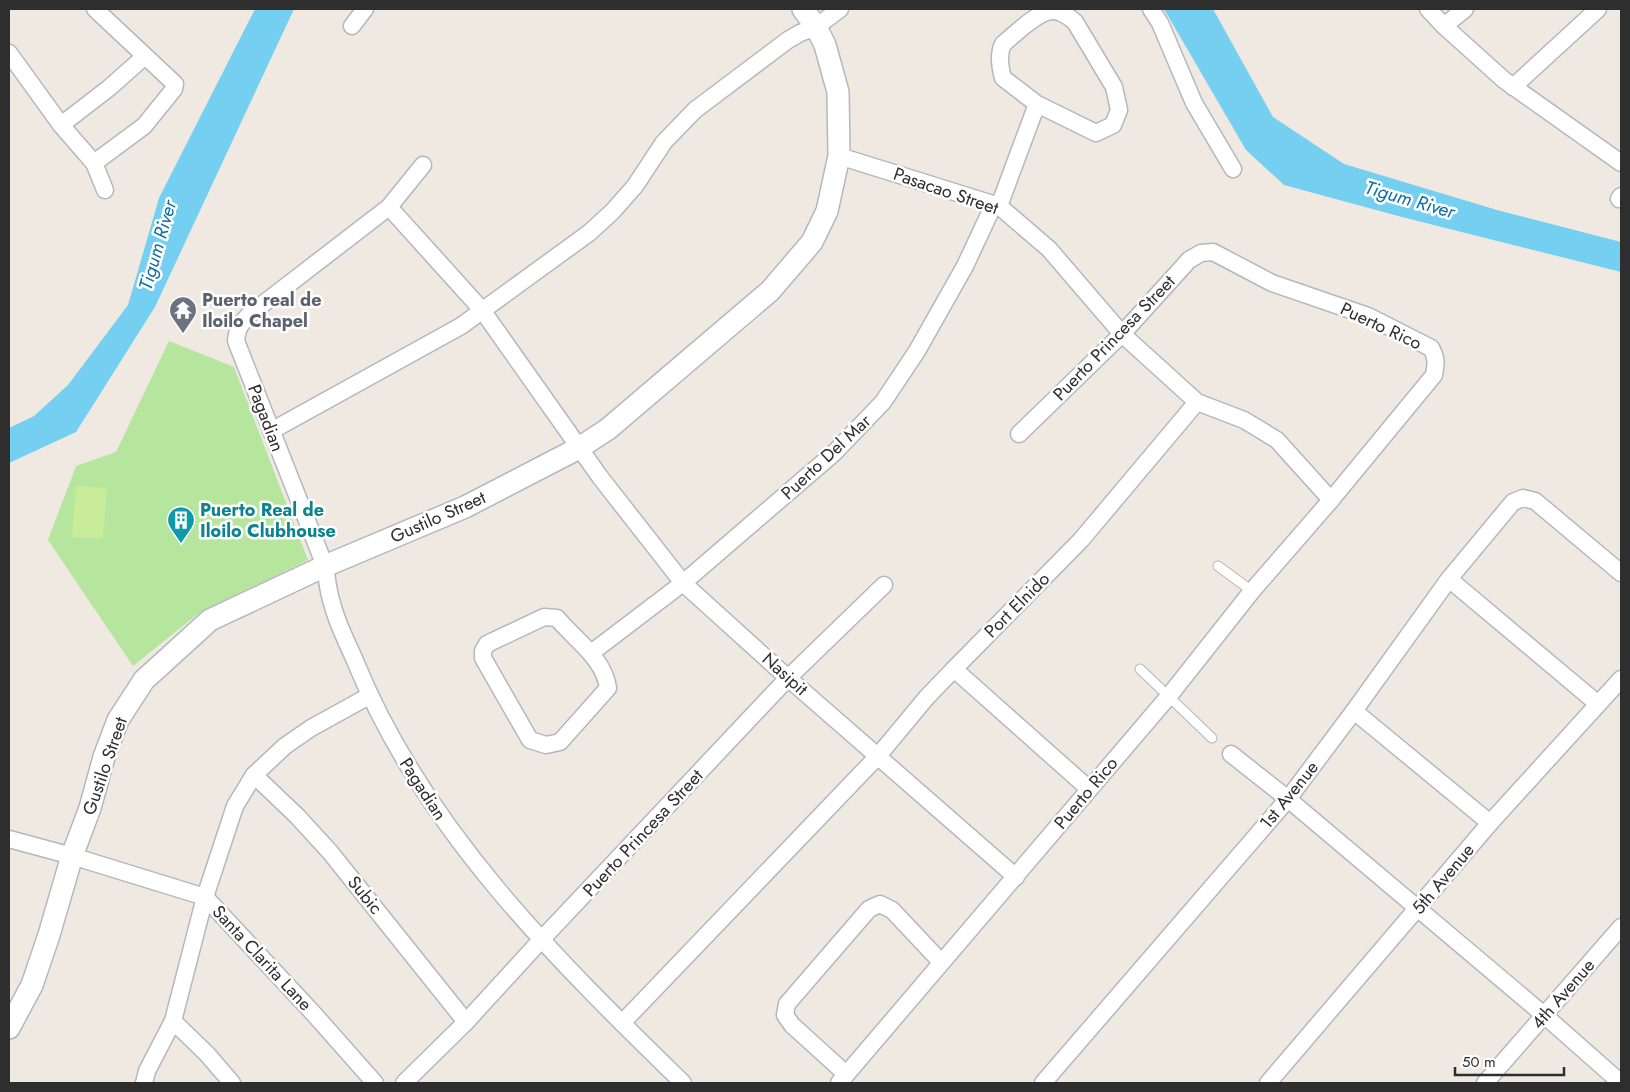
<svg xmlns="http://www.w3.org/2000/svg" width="1630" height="1092" font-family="Jost,sans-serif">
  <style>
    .green { fill: #b6e59e }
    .pitch { fill: #c9ec9a }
    .water { fill: #75cff0 }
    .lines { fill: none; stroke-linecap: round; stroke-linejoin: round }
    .service-casing { stroke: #b4b7c1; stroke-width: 11 }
    .minor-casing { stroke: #b4b7c1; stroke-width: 19 }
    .tertiary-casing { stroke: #b4b7c1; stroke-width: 24 }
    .service { stroke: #fff; stroke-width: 9 }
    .minor { stroke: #fff; stroke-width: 16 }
    .tertiary { stroke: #fff; stroke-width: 21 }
    .labels { text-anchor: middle; stroke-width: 5; stroke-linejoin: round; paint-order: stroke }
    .street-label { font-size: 18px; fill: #2e2e2e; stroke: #fff }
    .worship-label { font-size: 18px; font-weight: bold; fill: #5b616d; stroke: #fff; text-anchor: start }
    .culture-label { font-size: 18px; font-weight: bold; fill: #0d838f; stroke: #fff; text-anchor: start }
    .water-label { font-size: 19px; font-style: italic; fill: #0d6fa3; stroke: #fff }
  </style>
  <rect width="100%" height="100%" fill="#efe9e1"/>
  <!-- green -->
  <polygon class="green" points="169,341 234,367 308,560 199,613 133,666 48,540 76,466 116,452"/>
  <!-- pitch -->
  <polygon class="pitch" points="76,486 107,488 103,539 72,537"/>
  <!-- water -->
  <g class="water">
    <polygon points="255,9 294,9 155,307 76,432 9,463 9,428 34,416 68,385 128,305 159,198"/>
    <polygon points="1164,9 1213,9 1273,117 1344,164 1497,210 1621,242 1621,272 1402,217 1284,185 1246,150"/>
  </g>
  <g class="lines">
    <!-- service casing -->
    <g class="service-casing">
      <g id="service">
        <polyline points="1218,566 1252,591"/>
        <polyline points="1140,669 1212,738"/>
      </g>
    </g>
    <!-- minor casing -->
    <g class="minor-casing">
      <g id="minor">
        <polyline points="1151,9 1160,23 1194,103 1233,169"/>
        <polyline points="1428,9 1444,26 1504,80 1621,163"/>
        <polyline points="352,26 365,9"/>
        <polyline points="1444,26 1465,9"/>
        <polyline points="9,53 61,125 94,163 144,126 174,89 175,84 95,9"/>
        <polyline points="1513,87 1598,9"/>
        <polyline points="61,125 109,88 144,57"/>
        <polyline points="839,156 999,206 1049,249 1122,334 1197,402 1244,420 1277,440 1331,500"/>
        <polyline points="94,163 105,190"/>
        <polyline points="1619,199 1621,196"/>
        <path d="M999,206L1037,104L1003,78C1000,67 998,54 1003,44C1014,35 1039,10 1053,11C1062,11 1069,17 1075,22L1114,87L1119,110L1113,125L1096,133L1037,104"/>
        <polyline points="389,207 423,165"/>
        <polyline points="271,431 461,326 589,233 612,212 635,186 664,142 695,110 788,40 800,33 816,27 840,9"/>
        <polyline points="1449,579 1598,704"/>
        <path d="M544,617L557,618C574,639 604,658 608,688L560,742L546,745L530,740L483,658V651L487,644Z"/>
        <polyline points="591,653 683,583 834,453 883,402 917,351 965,266 994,204"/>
        <polyline points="1354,711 1490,823"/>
        <polyline points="1231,754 1288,799 1544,1015 1621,1083"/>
        <polyline points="254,775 297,816 330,852 466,1022"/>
        <polyline points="1089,789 954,669 1081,540 1197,402"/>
        <polyline points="9,839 72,856 205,897 313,1013 375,1083"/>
        <polyline points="173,1021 207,1054 232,1083"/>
        <polyline points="622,1023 878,756 927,697 954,669"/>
        <polyline points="846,1074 792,1025 785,1015 787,1004 869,909 880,904 892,910 941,962"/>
        <polyline points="144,1083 147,1071 173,1021 205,897 235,806 254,775 285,746 311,728 369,696"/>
        <polyline points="404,1083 466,1022 541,940 788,678 884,585"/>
        <path d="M683,1083C557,960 424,830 356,663C348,644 337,624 332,603C328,592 327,578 325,566L236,341C237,328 241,323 250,314L389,207L482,310L600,477L683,583L788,678L1016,877"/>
        <path d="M839,1083L1169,696L1252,591L1331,500L1434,375C1436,364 1437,358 1431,348L1368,316L1272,283L1213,252L1201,253L1189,260L1122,334L1019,434"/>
        <polyline points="1043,1083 1288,799 1354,711 1449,579 1513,502 1523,498 1535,501 1621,573"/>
        <polyline points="1268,1083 1490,823 1621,679"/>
        <polyline points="1485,1083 1621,927"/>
      </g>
    </g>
    <!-- tertiary casing -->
    <g class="tertiary-casing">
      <polyline id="tertiary" points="9,1028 32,985 49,935 72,856 90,808 104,757 118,720 144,680 210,620 325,566 465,507 579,448 608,429 770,291 812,242 827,211 839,156 838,92 825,45 816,27 803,9"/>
    </g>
    <!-- service -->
    <use href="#service" class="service"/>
    <!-- minor -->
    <use href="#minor" class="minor"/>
    <!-- tertiary -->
    <use href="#tertiary" class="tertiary"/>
  </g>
  <!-- icons -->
  <defs>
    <g id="temple-pin" transform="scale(1.4375)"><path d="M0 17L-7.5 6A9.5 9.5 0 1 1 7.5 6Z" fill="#6b7280" stroke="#fff"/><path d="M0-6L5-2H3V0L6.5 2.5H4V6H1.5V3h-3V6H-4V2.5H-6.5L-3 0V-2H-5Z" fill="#fff"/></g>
    <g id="building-pin" transform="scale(1.4375)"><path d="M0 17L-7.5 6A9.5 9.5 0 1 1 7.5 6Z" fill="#0f9aa8" stroke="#fff"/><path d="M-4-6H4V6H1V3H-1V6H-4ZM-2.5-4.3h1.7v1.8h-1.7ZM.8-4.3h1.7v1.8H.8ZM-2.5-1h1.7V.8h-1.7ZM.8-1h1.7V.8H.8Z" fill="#fff"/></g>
  </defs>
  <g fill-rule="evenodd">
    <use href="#temple-pin" x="183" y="310"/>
    <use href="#building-pin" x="181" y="520"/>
  </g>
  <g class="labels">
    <!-- street labels -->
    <g class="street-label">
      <text transform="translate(946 191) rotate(19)" y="6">Pasacao Street</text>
      <text transform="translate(1381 326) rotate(25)" y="6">Puerto Rico</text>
      <text transform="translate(1114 338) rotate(-46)" y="6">Puerto Princesa Street</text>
      <text transform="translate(266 418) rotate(69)" y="6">Pagadian</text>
      <text transform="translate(826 457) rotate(-43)" y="6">Puerto Del Mar</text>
      <text transform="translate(438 517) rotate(-24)" y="6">Gustilo Street</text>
      <text transform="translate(1017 605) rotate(-45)" y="6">Port Elnido</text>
      <text transform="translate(785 674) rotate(42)" y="6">Nasipit</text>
      <text transform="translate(105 766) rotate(-71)" y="6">Gustilo Street</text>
      <text transform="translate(423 789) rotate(57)" y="6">Pagadian</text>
      <text transform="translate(1086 793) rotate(-50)" y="6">Puerto Rico</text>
      <text transform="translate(1289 795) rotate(-51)" y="6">1st Avenue</text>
      <text transform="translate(643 833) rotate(-47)" y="6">Puerto Princesa Street</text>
      <text transform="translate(1443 879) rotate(-50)" y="6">5th Avenue</text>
      <text transform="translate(365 895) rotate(51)" y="6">Subic</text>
      <text transform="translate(262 958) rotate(47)" y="6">Santa Clarita Lane</text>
      <text transform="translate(1563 994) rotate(-49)" y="6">4th Avenue</text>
    </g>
    <!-- worship labels -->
    <g class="worship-label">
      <text x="202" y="306">Puerto real de<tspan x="202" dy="21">Iloilo Chapel</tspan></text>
    </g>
    <!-- culture labels -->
    <g class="culture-label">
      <text x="200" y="516">Puerto Real de<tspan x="200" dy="21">Iloilo Clubhouse</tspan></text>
    </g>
    <!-- water labels -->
    <g class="water-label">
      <text transform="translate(1410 199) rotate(16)" y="7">Tigum River</text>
      <text transform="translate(157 245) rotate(-74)" y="7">Tigum River</text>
    </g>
  </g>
  <!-- border -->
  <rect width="1630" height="1092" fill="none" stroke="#2e2e2e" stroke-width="20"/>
  <!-- scale -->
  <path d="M1455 1067v8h109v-8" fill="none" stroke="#2e2e2e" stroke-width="2.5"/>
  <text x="1462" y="1067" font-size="15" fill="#2e2e2e" stroke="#ffffff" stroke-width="4" paint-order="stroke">50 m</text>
</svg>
